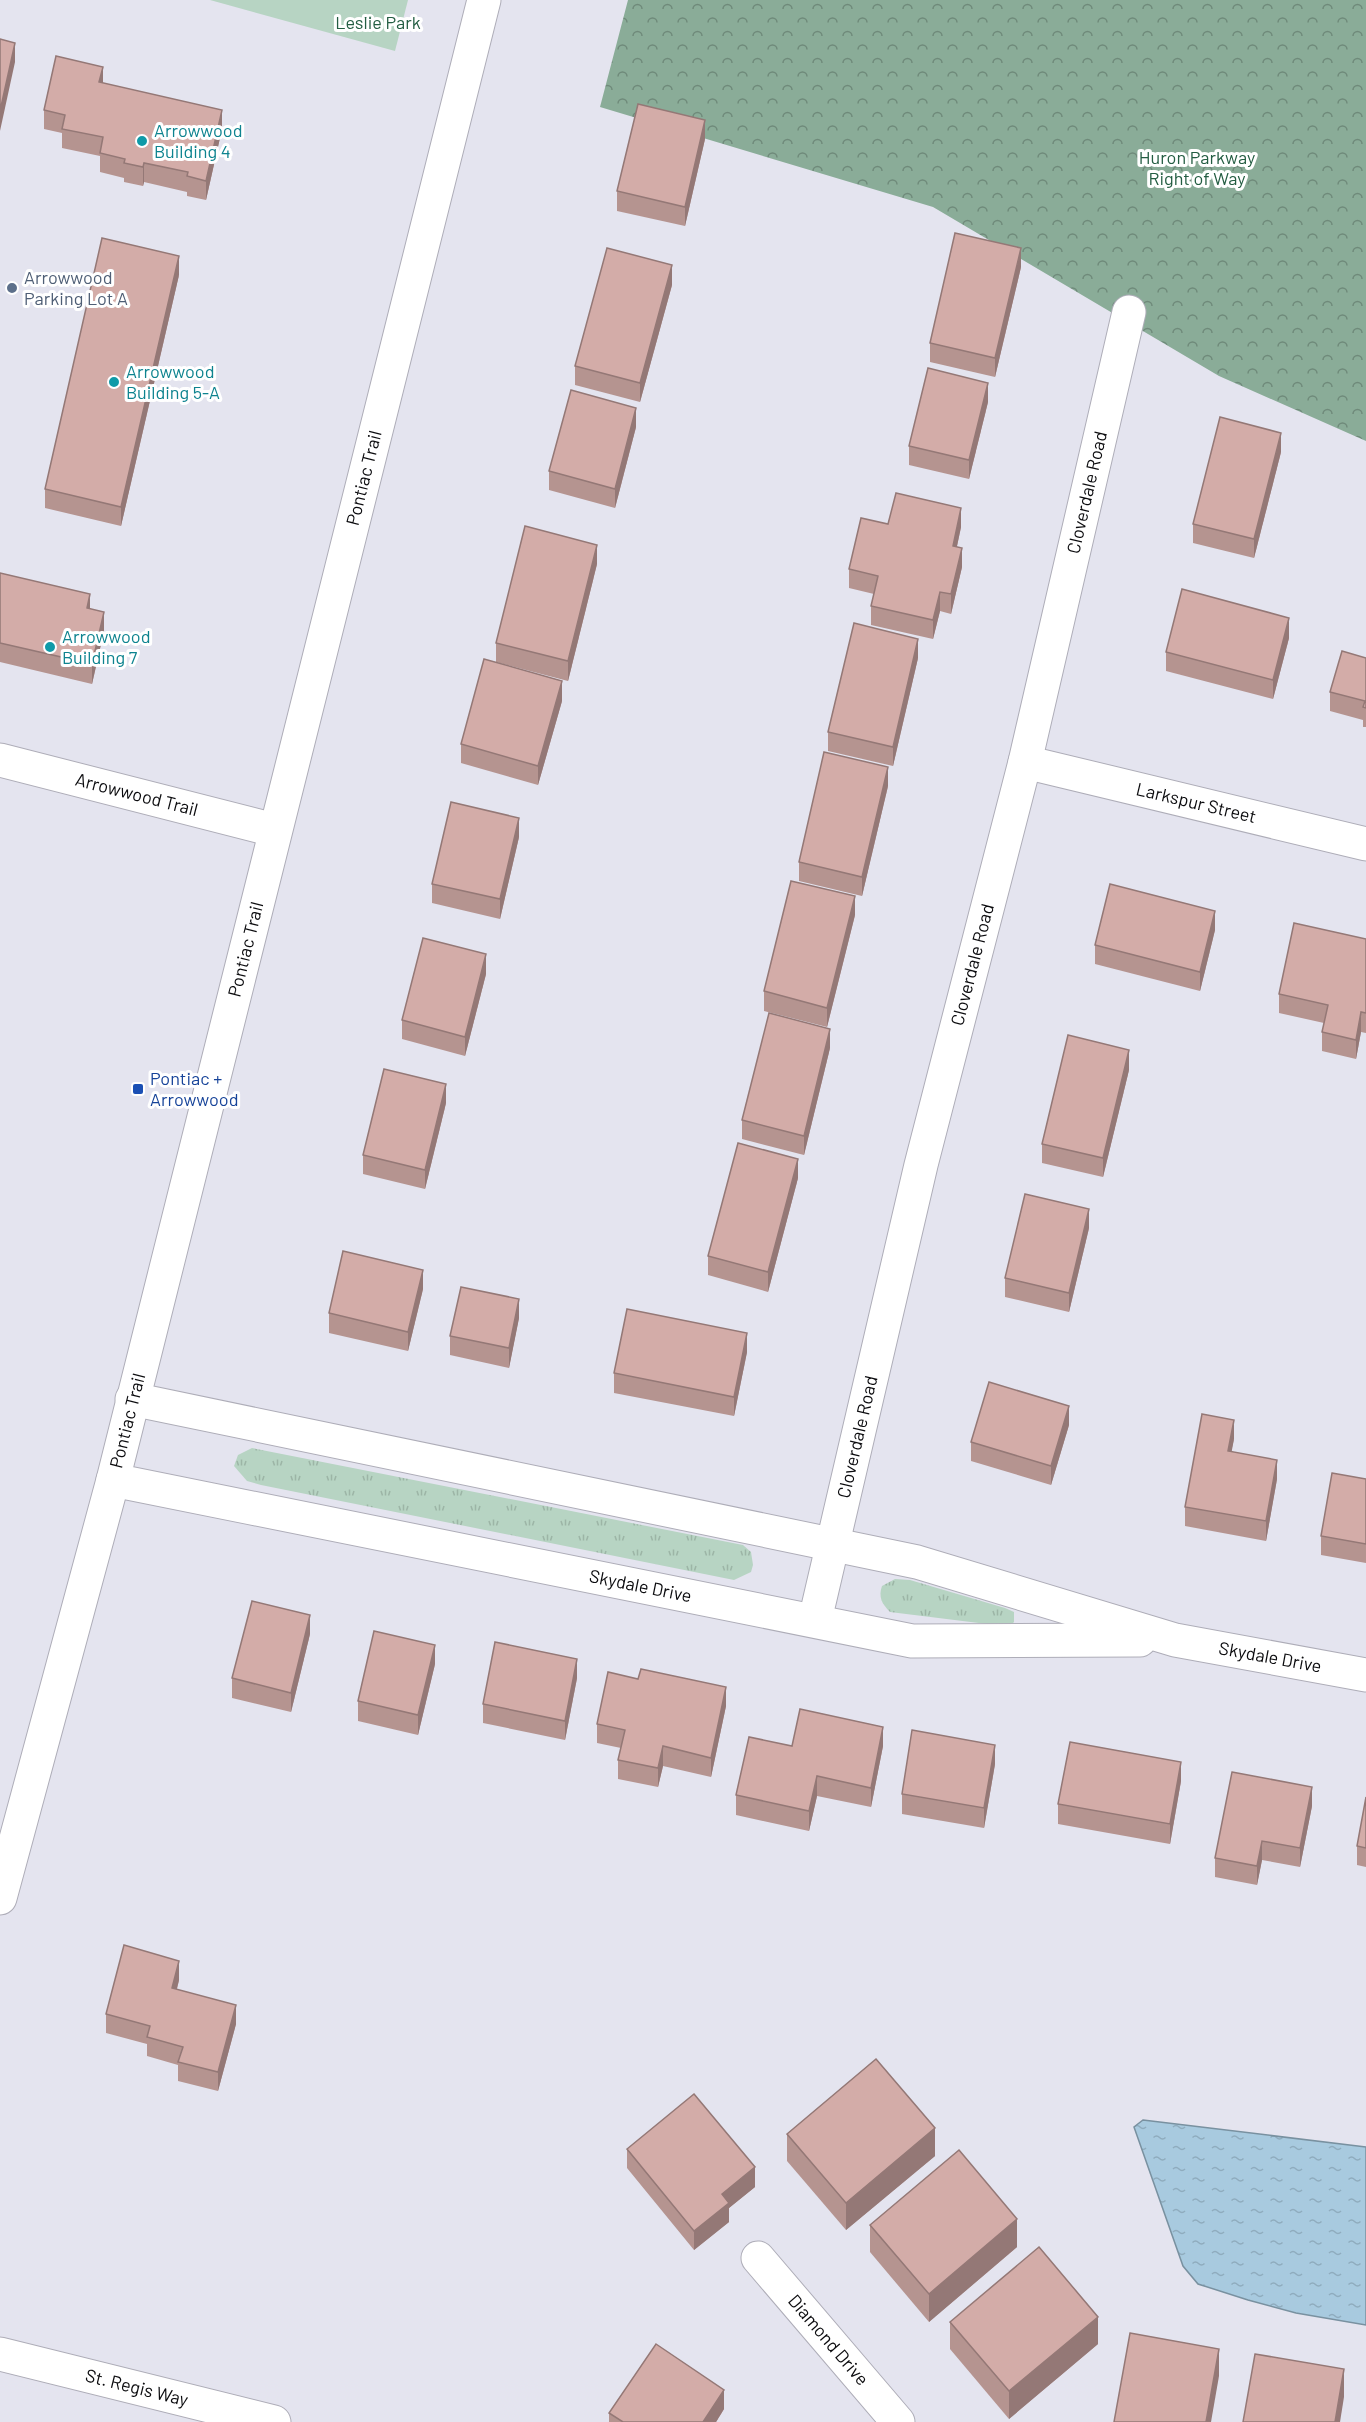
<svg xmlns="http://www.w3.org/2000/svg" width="1366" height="2422" font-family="Barlow,sans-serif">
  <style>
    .grass { fill: url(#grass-tufts) }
    .forest { fill: url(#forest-crowns) }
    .green { fill: #b7d4c3 }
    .water { fill: url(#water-ripples); stroke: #7991a0; stroke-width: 1.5 }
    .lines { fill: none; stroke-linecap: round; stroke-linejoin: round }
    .minor-casing { stroke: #aeadb8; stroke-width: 35 }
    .major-casing { stroke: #aeadb8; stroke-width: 35 }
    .minor { stroke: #fff; stroke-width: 33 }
    .major { stroke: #fff; stroke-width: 33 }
    .wall { fill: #b59490 }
    .shaded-wall { fill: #947876 }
    .building { fill: #d3aca8; stroke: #947876; stroke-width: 1.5 }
    .culture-dot { fill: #0f9aa8; stroke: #fff; stroke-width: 2 }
    .service-dot { fill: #5c6f8a; stroke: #fff; stroke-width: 2 }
    .transit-dot { fill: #1a4fb4; stroke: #fff; stroke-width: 2 }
    .labels { text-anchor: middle; stroke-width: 6; stroke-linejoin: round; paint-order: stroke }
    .park-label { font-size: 18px; fill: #235d42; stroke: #fff }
    .culture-label { font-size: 18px; fill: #0d838f; stroke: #fff; text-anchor: start }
    .service-label { font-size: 18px; fill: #4e5e75; stroke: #fff; text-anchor: start }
    .street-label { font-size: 18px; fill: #0b0b0e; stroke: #fff }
    .transit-label { font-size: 18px; fill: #164399; stroke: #fff; text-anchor: start }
  </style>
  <defs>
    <pattern id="grass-tufts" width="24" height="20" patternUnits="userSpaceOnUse" patternTransform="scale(1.5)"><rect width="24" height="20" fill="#b7d4c3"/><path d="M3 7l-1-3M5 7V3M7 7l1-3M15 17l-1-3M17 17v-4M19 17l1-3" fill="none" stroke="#9cb5a6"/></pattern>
    <pattern id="forest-crowns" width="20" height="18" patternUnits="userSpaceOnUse" patternTransform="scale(1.5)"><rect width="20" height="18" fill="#8aac98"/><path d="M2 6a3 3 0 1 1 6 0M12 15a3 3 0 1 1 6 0" fill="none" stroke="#6f8a7a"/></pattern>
    <pattern id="water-ripples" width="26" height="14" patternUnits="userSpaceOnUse" patternTransform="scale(1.5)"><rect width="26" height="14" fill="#a8cadf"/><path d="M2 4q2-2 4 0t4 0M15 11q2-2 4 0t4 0" fill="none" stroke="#8facbe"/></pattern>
  </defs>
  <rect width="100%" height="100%" fill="#e4e4ef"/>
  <!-- grass -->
  <g class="grass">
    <polygon points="252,1448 743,1545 751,1552 753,1565 751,1572 734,1580 261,1485 247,1481 234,1466 238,1455"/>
    <path d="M895,1579L910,1580L1005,1608L1014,1612V1622L1010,1626H1003L890,1612C882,1604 878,1597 882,1586Z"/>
  </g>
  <!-- forest -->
  <polygon class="forest" points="628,0 1366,0 1366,441 1219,376 933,207 600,107"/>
  <!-- green -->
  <polygon class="green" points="210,0 408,0 395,51"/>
  <!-- water -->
  <polygon class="water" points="1143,2120 1366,2147 1366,2325 1296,2313 1248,2300 1198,2284 1183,2266 1134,2127"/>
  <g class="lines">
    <!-- minor casing -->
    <g class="minor-casing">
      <g id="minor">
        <path id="s1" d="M0,760L274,830"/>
        <path id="s2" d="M1025,762L1366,844"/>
        <path id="s3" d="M132,1399L917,1562L1175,1640L1366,1675"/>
        <path id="s4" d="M113,1480L912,1641L1140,1640"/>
        <path id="s5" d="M815,1620L921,1165L1025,762L1129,312"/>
        <path id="s6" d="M758,2258L898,2422"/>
        <path id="s7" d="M0,2354L274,2422"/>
      </g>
    </g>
    <!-- major casing -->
    <g class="major-casing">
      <g id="major">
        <path id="s8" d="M0,1898L113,1480L484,0"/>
      </g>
    </g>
    <!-- minor -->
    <use href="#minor" class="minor"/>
    <!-- major -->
    <use href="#major" class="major"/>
  </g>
  <!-- wall -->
  <g class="wall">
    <polygon points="103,83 222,129 206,200 187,196 187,192 144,182 143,186 124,182 124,178 100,172 100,156 62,148 62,133 44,129 44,110"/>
    <polygon points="705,139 685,226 617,211 617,191"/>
    <polygon points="1021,267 995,377 930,362 930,343"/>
    <polygon points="179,275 121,526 45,508 45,489"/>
    <polygon points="672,285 640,402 575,385 575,366"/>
    <polygon points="988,402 969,479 909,465 909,446"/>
    <polygon points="636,427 615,508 549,490 549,471"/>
    <polygon points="1281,452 1254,558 1193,543 1193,524"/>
    <polygon points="888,524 961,527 957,546 962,567 951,614 940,611 933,639 871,625 871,606 874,594 849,588 849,569"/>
    <polygon points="597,564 568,681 496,662 496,643"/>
    <polygon points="0,573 90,608 104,631 92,684 0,662"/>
    <polygon points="1289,638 1273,699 1166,671 1166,652"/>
    <polygon points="918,658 893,766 828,751 828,732"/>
    <polygon points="1366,658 1366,727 1363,727 1363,720 1330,711 1330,692"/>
    <polygon points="562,701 538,785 461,763 461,744"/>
    <polygon points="888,786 862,896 799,881 799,862"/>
    <polygon points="519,837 500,919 432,903 432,884"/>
    <polygon points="855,915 827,1027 764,1011 764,991"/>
    <polygon points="1215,930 1200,991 1095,964 1095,945"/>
    <polygon points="1366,939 1366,1033 1361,1032 1356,1059 1322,1051 1322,1032 1324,1023 1279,1013 1279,994"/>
    <polygon points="486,974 465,1056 402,1039 402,1020"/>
    <polygon points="830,1048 804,1155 742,1139 742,1120"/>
    <polygon points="1129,1070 1103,1177 1042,1163 1042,1144"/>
    <polygon points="446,1103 425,1189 363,1174 363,1155"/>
    <polygon points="798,1178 768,1292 708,1275 708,1256"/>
    <polygon points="1089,1228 1069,1312 1005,1297 1005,1278"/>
    <polygon points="423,1289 408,1351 329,1333 329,1313"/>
    <polygon points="519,1318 509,1368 450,1355 450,1336"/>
    <polygon points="747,1352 734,1416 614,1393 614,1373"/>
    <polygon points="1069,1425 1051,1485 971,1461 971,1442"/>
    <polygon points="1234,1439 1231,1452 1277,1479 1266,1541 1185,1526 1185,1507"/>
    <polygon points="1366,1479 1366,1563 1321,1555 1321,1536"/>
    <polygon points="310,1634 291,1712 232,1698 232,1678"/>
    <polygon points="435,1664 418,1735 358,1721 358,1701"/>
    <polygon points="577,1678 565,1740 483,1723 483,1704"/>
    <polygon points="638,1679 726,1706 711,1777 663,1766 658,1787 618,1779 618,1760 621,1748 597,1743 597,1724"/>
    <polygon points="792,1746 883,1746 871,1807 817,1796 809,1831 736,1815 736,1795"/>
    <polygon points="995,1764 984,1828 902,1814 902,1794"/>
    <polygon points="1181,1781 1170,1844 1058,1824 1058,1804"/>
    <polygon points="1366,1797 1366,1867 1357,1865 1357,1846"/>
    <polygon points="1312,1806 1300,1867 1262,1860 1257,1885 1215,1877 1215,1858"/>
    <polygon points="179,1980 177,1989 236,2024 218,2091 178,2081 178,2065 147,2056 147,2044 106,2033 106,2014"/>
    <polygon points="787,2134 935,2156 846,2230 787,2161"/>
    <polygon points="627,2149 755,2187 729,2208 729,2222 694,2250 627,2168"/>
    <polygon points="870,2225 1017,2247 929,2322 870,2252"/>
    <polygon points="950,2322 1098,2344 1009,2419 950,2349"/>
    <polygon points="724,2409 716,2422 609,2422 609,2413"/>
  </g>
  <!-- shaded-wall -->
  <g class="shaded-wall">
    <polygon points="15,43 15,62 0,131 0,111"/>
    <polygon points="103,67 103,86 99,82"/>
    <polygon points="222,110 222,129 206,200 206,181"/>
    <polygon points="705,120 705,139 685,226 685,207"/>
    <polygon points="144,163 144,182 143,186 143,167"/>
    <polygon points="1021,248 1021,267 995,377 995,358"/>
    <polygon points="179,256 179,275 121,526 121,507"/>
    <polygon points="672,265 672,285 640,402 640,383"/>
    <polygon points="988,383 988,402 969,479 969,460"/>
    <polygon points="636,408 636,427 615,508 615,489"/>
    <polygon points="1281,433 1281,452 1254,558 1254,539"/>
    <polygon points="961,508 961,527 953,565 953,546"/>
    <polygon points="597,545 597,564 568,681 568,661"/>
    <polygon points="962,548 962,567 951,614 951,594"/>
    <polygon points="940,592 940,611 933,639 933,620"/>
    <polygon points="90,594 90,613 87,608"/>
    <polygon points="104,612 104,631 92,684 92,664"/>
    <polygon points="1289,618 1289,638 1273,699 1273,680"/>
    <polygon points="918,639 918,658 893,766 893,747"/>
    <polygon points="562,681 562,701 538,785 538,766"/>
    <polygon points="888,767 888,786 862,896 862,877"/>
    <polygon points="519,818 519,837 500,919 500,899"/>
    <polygon points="855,896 855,915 827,1027 827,1008"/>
    <polygon points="1215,911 1215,930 1200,991 1200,972"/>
    <polygon points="486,954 486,974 465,1056 465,1037"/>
    <polygon points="1361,1012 1361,1032 1356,1059 1356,1040"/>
    <polygon points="830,1029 830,1048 804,1155 804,1136"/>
    <polygon points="1129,1050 1129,1070 1103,1177 1103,1158"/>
    <polygon points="446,1084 446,1103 425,1189 425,1170"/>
    <polygon points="798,1159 798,1178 768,1292 768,1272"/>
    <polygon points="1089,1209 1089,1228 1069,1312 1069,1293"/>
    <polygon points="423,1270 423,1289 408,1351 408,1332"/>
    <polygon points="519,1299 519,1318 509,1368 509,1348"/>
    <polygon points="747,1333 747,1352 734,1416 734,1397"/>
    <polygon points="1069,1406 1069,1425 1051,1485 1051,1466"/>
    <polygon points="1234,1420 1234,1439 1228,1471 1228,1451"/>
    <polygon points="1277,1460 1277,1479 1266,1541 1266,1521"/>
    <polygon points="310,1615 310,1634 291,1712 291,1693"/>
    <polygon points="435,1645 435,1664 418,1735 418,1715"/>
    <polygon points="577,1659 577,1678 565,1740 565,1721"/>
    <polygon points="726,1687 726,1706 711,1777 711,1758"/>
    <polygon points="883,1727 883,1746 871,1807 871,1788"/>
    <polygon points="995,1745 995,1764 984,1828 984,1808"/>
    <polygon points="663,1746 663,1766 658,1787 658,1768"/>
    <polygon points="1181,1762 1181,1781 1170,1844 1170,1824"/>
    <polygon points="817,1776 817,1796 809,1831 809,1811"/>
    <polygon points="1312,1787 1312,1806 1300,1867 1300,1848"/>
    <polygon points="1262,1841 1262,1860 1257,1885 1257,1866"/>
    <polygon points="179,1961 179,1980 172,2007 172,1988"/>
    <polygon points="236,2005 236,2024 218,2091 218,2072"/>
    <polygon points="935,2128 935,2156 846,2230 846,2203"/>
    <polygon points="755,2167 755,2187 729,2208 729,2222 694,2250 694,2231 722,2194"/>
    <polygon points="1017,2219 1017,2247 929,2322 929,2294"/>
    <polygon points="1098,2317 1098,2344 1009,2419 1009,2391"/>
    <polygon points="1219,2349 1219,2376 1211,2422 1206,2422"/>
    <polygon points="1344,2369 1344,2397 1340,2422 1335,2422"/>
    <polygon points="724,2390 724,2409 716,2422 703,2422"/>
  </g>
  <!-- building -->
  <g class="building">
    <polygon points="0,39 15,43 0,111"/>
    <polygon points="56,56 103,67 99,82 222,110 206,181 187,176 188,172 144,163 143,167 124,163 125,159 100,153 103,137 62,129 65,115 44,110"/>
    <polygon points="638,104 705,120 685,207 617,191"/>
    <polygon points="955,233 1021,248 995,358 930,343"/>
    <polygon points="102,238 179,256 121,507 45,489"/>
    <polygon points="607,248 672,265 640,383 575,366"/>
    <polygon points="928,368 988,383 969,460 909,446"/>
    <polygon points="571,390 636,408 615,489 549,471"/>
    <polygon points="1220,417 1281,433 1254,539 1193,524"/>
    <polygon points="896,493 961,508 953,546 962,548 951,594 940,592 933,620 871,606 878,576 849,569 861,518 888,524"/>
    <polygon points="525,526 597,545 568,661 496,643"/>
    <polygon points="0,573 90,594 87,608 104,612 92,664 0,643"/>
    <polygon points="1182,589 1289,618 1273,680 1166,652"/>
    <polygon points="854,623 918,639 893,747 828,732"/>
    <polygon points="1342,651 1366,658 1366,708 1363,707 1365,701 1330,692"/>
    <polygon points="484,659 562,681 538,766 461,744"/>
    <polygon points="824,752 888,767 862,877 799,862"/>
    <polygon points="451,802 519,818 500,899 432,884"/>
    <polygon points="791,881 855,896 827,1008 764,991"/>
    <polygon points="1110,884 1215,911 1200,972 1095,945"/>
    <polygon points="1294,923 1366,939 1366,1013 1361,1012 1356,1040 1322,1032 1328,1005 1279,994"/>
    <polygon points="423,938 486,954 465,1037 402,1020"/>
    <polygon points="769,1013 830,1029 804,1136 742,1120"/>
    <polygon points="1068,1035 1129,1050 1103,1158 1042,1144"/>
    <polygon points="384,1069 446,1084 425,1170 363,1155"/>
    <polygon points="738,1143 798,1159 768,1272 708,1256"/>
    <polygon points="1025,1194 1089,1209 1069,1293 1005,1278"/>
    <polygon points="343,1251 423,1270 408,1332 329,1313"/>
    <polygon points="461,1287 519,1299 509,1348 450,1336"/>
    <polygon points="627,1309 747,1333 734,1397 614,1373"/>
    <polygon points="989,1382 1069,1406 1051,1466 971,1442"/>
    <polygon points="1202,1414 1234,1420 1228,1451 1277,1460 1266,1521 1185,1507"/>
    <polygon points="1332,1473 1366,1479 1366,1544 1321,1536"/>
    <polygon points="252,1601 310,1615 291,1693 232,1678"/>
    <polygon points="374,1631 435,1645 418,1715 358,1701"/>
    <polygon points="495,1642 577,1659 565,1721 483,1704"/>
    <polygon points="641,1669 726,1687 711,1758 663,1746 658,1768 618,1760 625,1730 597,1724 608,1672 638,1679"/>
    <polygon points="800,1709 883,1727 871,1788 817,1776 809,1811 736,1795 749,1737 792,1746"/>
    <polygon points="912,1730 995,1745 984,1808 902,1794"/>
    <polygon points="1070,1742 1181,1762 1170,1824 1058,1804"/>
    <polygon points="1232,1772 1312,1787 1300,1848 1262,1841 1257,1866 1215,1858"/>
    <polygon points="1366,1797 1366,1848 1357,1846"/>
    <polygon points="124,1945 179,1961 172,1988 236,2005 218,2072 178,2062 183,2047 147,2037 150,2026 106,2014"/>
    <polygon points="876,2059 935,2128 846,2203 787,2134"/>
    <polygon points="694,2094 755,2167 722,2194 729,2203 694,2231 627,2149"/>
    <polygon points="959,2150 1017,2219 929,2294 870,2225"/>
    <polygon points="1039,2247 1098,2317 1009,2391 950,2322"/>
    <polygon points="1130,2333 1219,2349 1206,2422 1114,2422"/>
    <polygon points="656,2344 724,2390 703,2422 623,2422 609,2413"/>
    <polygon points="1255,2354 1344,2369 1335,2422 1243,2422"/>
  </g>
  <!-- markers -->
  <g class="culture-dot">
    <circle cx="142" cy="141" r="6"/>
    <circle cx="114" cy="382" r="6"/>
    <circle cx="50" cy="647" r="6"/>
  </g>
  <circle class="service-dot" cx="12" cy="288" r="6"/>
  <rect class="transit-dot" x="132" y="1083" width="12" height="12" rx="3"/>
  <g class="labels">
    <!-- park labels -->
    <g class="park-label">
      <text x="378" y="29">Leslie Park</text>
      <text x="1197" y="164">Huron Parkway<tspan x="1197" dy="21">Right of Way</tspan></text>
    </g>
    <!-- culture labels -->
    <g class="culture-label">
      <text x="154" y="137">Arrowwood<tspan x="154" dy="21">Building 4</tspan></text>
      <text x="126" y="378">Arrowwood<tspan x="126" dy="21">Building 5-A</tspan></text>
      <text x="62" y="643">Arrowwood<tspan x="62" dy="21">Building 7</tspan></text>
    </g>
    <!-- service labels -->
    <g class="service-label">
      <text x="24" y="284">Arrowwood<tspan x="24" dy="21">Parking Lot A</tspan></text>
    </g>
    <!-- street labels -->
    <g class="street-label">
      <text dy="6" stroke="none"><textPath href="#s8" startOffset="1466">Pontiac Trail</textPath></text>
      <text dy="6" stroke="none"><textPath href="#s5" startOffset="1160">Cloverdale Road</textPath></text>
      <text dy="6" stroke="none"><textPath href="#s1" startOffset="141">Arrowwood Trail</textPath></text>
      <text dy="6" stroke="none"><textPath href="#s2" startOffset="176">Larkspur Street</textPath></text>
      <text dy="6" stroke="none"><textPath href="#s8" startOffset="980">Pontiac Trail</textPath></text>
      <text dy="6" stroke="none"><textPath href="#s5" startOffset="674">Cloverdale Road</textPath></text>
      <text dy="6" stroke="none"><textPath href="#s8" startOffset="494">Pontiac Trail</textPath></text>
      <text dy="6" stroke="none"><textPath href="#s5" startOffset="188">Cloverdale Road</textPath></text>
      <text dy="6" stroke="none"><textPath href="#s4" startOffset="538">Skydale Drive</textPath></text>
      <text dy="6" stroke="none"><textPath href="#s3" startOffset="1168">Skydale Drive</textPath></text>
      <text dy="6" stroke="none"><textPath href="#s6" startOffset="108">Diamond Drive</textPath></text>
      <text dy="6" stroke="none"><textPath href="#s7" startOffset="141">St. Regis Way</textPath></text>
    </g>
    <!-- transit labels -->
    <g class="transit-label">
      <text x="150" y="1085">Pontiac +<tspan x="150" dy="21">Arrowwood</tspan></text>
    </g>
  </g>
</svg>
